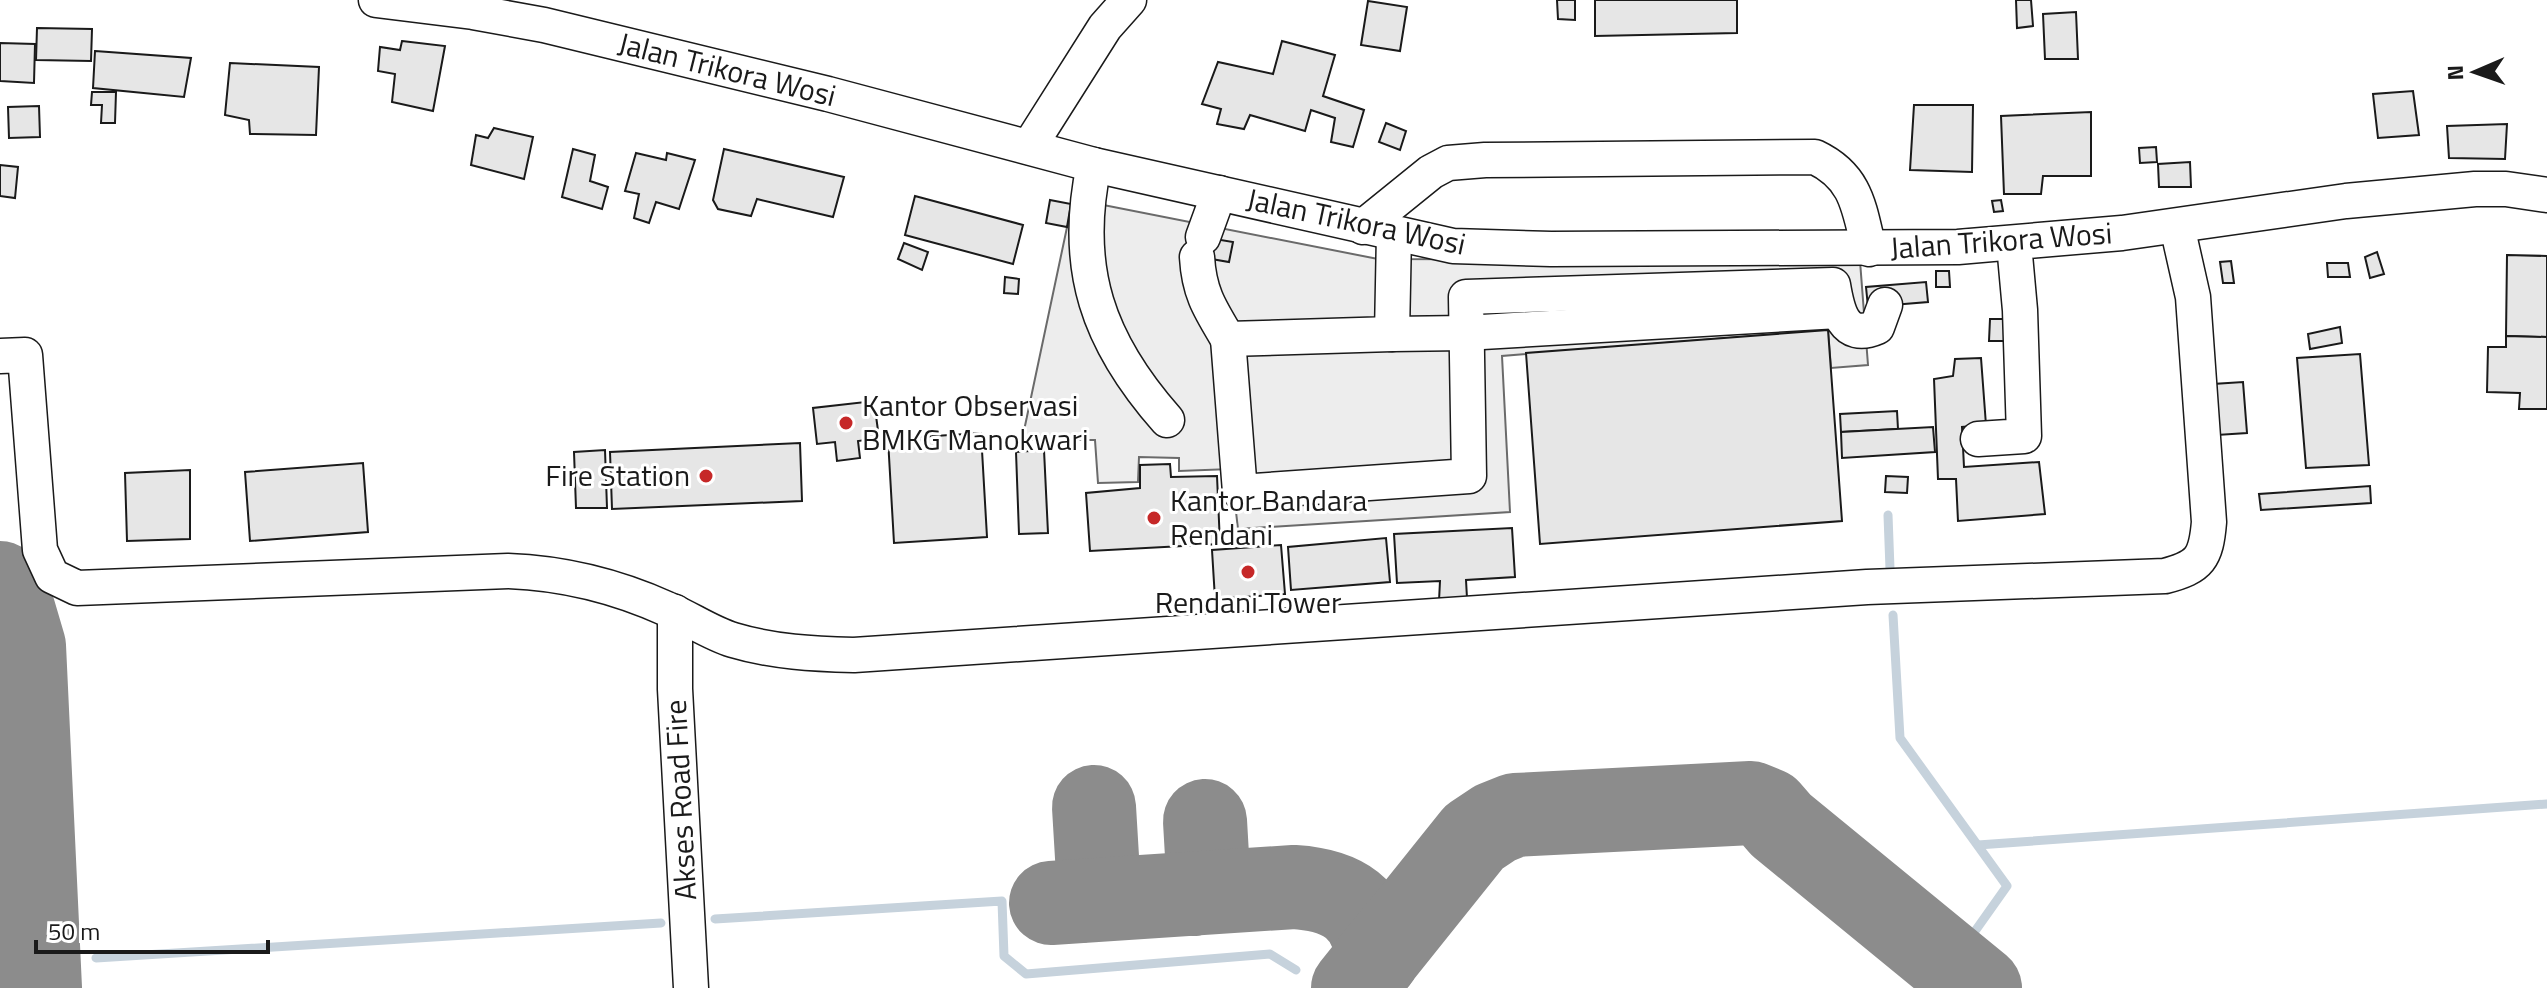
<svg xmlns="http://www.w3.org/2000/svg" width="2547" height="988" font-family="'Titillium Web',sans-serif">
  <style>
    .parking { fill: #ededed; stroke: #6a6a6a; stroke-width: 2 }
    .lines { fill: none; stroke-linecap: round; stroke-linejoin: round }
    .stream { stroke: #c6d2dc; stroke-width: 9 }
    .taxiway { stroke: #8c8c8c; stroke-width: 84 }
    .building { fill: #e6e6e6; stroke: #1a1a1a; stroke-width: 2 }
    .minor-casing { stroke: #1a1a1a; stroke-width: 37 }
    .minor { stroke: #fff; stroke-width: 34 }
    .poi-dot { fill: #c62828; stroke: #fff; stroke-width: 3 }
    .labels { text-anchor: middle; stroke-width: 6; stroke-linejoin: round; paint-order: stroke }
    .street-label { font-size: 30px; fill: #1a1a1a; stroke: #fff }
    .poi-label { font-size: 30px; fill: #1a1a1a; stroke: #fff; text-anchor: start }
  </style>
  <rect width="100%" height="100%" fill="#fff"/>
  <!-- parking -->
  <polygon class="parking" points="1073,199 1378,259 1860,261 1868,365 1831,368 1828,330 1502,356 1510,512 1238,529 1231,469 1179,471 1179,458 1139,457 1138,482 1098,483 1095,440 1022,440"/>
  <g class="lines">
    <!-- stream -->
    <g class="stream">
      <polyline points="1888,515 1890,569"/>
      <polyline points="1893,615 1900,738 2007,886 1973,934"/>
      <polyline points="1978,845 2547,804"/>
      <polyline points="715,919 1002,901 1004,956 1026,974 1270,954 1296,970"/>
      <polyline points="96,958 661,923"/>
    </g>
    <!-- taxiway -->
    <g class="taxiway">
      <polyline points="0,583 14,612 24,646 40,988"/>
      <polyline points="1193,894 1208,873 1205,821"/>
      <polyline points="1079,901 1098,874 1094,807"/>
      <path d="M1051,903L1294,887C1342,890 1373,908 1377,959"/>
      <polyline points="1353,988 1474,837 1495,823 1515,815 1751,803 1768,810 1781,825 1980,988"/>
    </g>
  </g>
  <!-- building -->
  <g class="building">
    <polygon points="1557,0 1575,0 1575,20 1558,19"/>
    <polygon points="1595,0 1737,0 1737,33 1595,36"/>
    <polygon points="2016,0 2031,0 2033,26 2017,28"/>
    <polygon points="1368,1 1407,7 1400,51 1361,45"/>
    <polygon points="2076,12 2078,59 2045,59 2043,14"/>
    <polygon points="37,28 92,29 91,61 36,60"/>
    <polygon points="402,41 445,46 433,111 392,102 395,74 378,71 380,47 400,50"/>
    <polygon points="1282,41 1335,55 1323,96 1364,110 1353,147 1331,142 1335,118 1311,110 1305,131 1250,115 1244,129 1217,124 1221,109 1202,104 1218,62 1273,74"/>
    <polygon points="0,43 35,44 34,83 0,81"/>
    <polygon points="95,51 191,58 184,97 93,88"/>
    <polygon points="230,63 319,67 316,135 250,134 249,120 225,115"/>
    <polygon points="2413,91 2419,135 2378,138 2373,94"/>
    <polygon points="92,92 116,92 115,123 101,123 102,105 91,105"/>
    <polygon points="1914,105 1973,105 1972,172 1910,170"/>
    <polygon points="39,106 40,137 9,138 8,107"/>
    <polygon points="2091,112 2091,176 2043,176 2041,194 2004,194 2001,116"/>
    <polygon points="1386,123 1406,131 1400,150 1379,142"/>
    <polygon points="2507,124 2505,159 2449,158 2447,126"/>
    <polygon points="494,128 533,137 524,179 471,165 476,135 488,138"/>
    <polygon points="2156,147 2157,162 2140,163 2139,148"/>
    <polygon points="573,149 595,155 590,181 608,187 602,209 562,197"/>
    <polygon points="724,149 844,177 833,217 757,199 751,216 718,209 713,200"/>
    <polygon points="636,153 666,160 667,153 695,160 679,209 656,202 649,223 634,218 639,194 625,191"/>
    <polygon points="2190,162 2191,187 2159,187 2158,164"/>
    <polygon points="0,165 18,167 15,198 0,196"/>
    <polygon points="915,196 1023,225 1013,264 905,235"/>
    <polygon points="1050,200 1071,204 1067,227 1046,223"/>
    <polygon points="2001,200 2003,211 1994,212 1992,201"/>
    <polygon points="1191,235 1233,242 1229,262 1188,255"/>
    <polygon points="904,243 928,252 922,270 898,259"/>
    <polygon points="2377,252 2384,274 2370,278 2365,257"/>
    <polygon points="2507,255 2547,256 2547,337 2506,336"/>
    <polygon points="2231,261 2234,283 2223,283 2220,262"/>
    <polygon points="2327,263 2348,263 2350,277 2328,277"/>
    <polygon points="1936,271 1949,271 1950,287 1936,287"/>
    <polygon points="1005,277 1019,279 1018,294 1004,293"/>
    <polygon points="1926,282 1928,302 1868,307 1866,287"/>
    <polygon points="1990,319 2012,319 2012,341 1989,341"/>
    <polygon points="2340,327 2342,343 2310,349 2308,334"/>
    <polygon points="1828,330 1842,521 1540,544 1526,353"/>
    <polygon points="2506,336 2547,337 2547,409 2519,409 2520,393 2487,392 2488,347 2506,347"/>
    <polygon points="2360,354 2369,465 2306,468 2297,358"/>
    <polygon points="1981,358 1986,425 1962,427 1964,467 2039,462 2045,514 1958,521 1956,479 1938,479 1934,379 1953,376 1955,359"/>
    <polygon points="2243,382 2247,433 2217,435 2213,384"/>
    <polygon points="874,401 879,438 858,441 860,458 837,461 835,442 817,444 813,408"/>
    <polygon points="1897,411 1898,429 1841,432 1840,414"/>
    <polygon points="1933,427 1935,452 1842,458 1841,432"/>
    <polygon points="981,433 987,537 894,543 888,439"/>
    <polygon points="800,443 802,501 612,509 610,452"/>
    <polygon points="605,450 607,508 576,508 574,452"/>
    <polygon points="1044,450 1048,533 1019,534 1016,452"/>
    <polygon points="363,463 368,532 250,541 245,472"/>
    <polygon points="1170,464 1171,477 1217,476 1220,544 1090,551 1086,493 1140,488 1140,465"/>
    <polygon points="190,470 190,539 127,541 125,473"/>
    <polygon points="1886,476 1908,477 1907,493 1885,492"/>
    <polygon points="2370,486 2371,503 2261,510 2259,494"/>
    <polygon points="1512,528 1515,577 1466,580 1467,598 1439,601 1440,581 1397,583 1394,534"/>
    <polygon points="1386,538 1390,582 1291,590 1288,547"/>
    <polygon points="1281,545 1285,594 1215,599 1212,550"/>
  </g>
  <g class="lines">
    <!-- minor casing -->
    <g class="minor-casing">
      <g id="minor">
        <polyline points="376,0 473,12 544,25 828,94 1094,165 1453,246 1551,249 1958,247 2122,233 2346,201 2475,189 2506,189 2547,195"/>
        <polyline points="1029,147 1105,27 1129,0"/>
        <path d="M1094,165C1072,268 1098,342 1167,420"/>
        <path d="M1363,227L1431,172L1448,163L1485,160L1815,157C1857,177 1859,208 1869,249"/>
        <polyline points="1203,237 1219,193"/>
        <path d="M1197,257C1199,293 1210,309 1228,339L1392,334L1394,234"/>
        <polyline points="1392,334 1465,333 1838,311"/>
        <path d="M1228,339L1240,492L1469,476L1466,297L1833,285C1837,309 1843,342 1877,327L1885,305"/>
        <path d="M0,356L25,355L40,550L52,576L77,588L508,571C564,573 616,586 667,609C689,618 710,633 733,640C773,652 814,654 854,655L1867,587L2165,576C2200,567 2206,558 2209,522L2193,297L2177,226"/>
        <polyline points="1978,439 2024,436 2020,310 2014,244"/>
        <polyline points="675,612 675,689 691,988"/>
      </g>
    </g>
    <!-- minor -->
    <use href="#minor" class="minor"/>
  </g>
  <!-- markers -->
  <g class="poi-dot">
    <circle cx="846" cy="423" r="8"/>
    <circle cx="706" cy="476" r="8"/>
    <circle cx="1154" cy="518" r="8"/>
    <circle cx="1248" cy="572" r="8"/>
  </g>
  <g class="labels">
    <!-- street labels -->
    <g class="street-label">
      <text transform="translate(727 70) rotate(14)" y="10">Jalan Trikora Wosi</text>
      <text transform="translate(1356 222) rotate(12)" y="10">Jalan Trikora Wosi</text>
      <text transform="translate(2001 241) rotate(-4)" y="10">Jalan Trikora Wosi</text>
      <text transform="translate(681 800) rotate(-93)" y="10">Akses Road Fire</text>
    </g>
    <!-- poi labels -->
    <g class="poi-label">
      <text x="862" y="416">Kantor Observasi<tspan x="862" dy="34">BMKG Manokwari</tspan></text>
      <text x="690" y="486" text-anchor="end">Fire Station</text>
      <text x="1170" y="511">Kantor Bandara<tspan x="1170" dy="34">Rendani</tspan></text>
      <text x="1248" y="613" text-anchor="middle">Rendani Tower</text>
    </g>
  </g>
  <!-- north arrow -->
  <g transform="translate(2475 72) rotate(268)" stroke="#ffffff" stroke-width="6" paint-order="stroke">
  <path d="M0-6L14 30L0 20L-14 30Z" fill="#1a1a1a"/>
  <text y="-12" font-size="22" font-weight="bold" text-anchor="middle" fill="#1a1a1a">N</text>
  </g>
  <!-- scale -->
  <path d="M36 940v12h232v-12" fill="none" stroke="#1a1a1a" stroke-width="4"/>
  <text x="48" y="940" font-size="24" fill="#1a1a1a" stroke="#ffffff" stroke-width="6" paint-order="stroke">50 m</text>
</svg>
